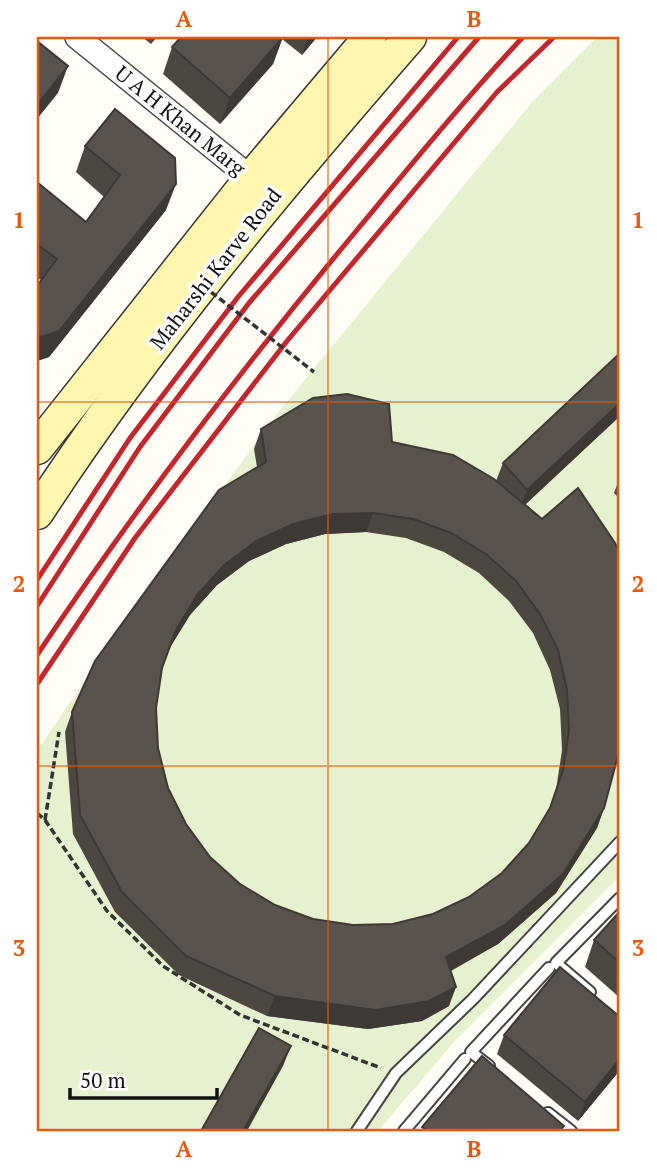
<svg xmlns="http://www.w3.org/2000/svg" width="657" height="1168" font-family="'PT Serif',serif">
  <style>
    .pitch { fill: #e6f2cf }
    .lines { fill: none; stroke-linecap: round; stroke-linejoin: round }
    .lane-casing { stroke: #444; stroke-width: 14 }
    .street-casing { stroke: #444; stroke-width: 26 }
    .secondary-casing { stroke: #333; stroke-width: 35 }
    .path { stroke: #333; stroke-width: 3.5; stroke-dasharray: 7 3.5; stroke-linecap: butt }
    .lane { stroke: #fff; stroke-width: 10 }
    .street { stroke: #fff; stroke-width: 23 }
    .secondary { stroke: #fff6b0; stroke-width: 32 }
    .rail { stroke: #c4262e; stroke-width: 5 }
    .path-bridge { stroke: #333; stroke-width: 3.5; stroke-dasharray: 7 3.5; stroke-linecap: butt }
    .wall { fill: #4d4742; fill-rule: evenodd }
    .shaded-wall { fill: #3f3936 }
    .building { fill: #5a524d; stroke: #3f3936; stroke-width: 2; fill-rule: evenodd }
    .grid { fill: none; stroke: #e8590c; stroke-width: 2; stroke-opacity: 0.55 }
    .labels { text-anchor: middle; stroke-width: 7; stroke-linejoin: round; paint-order: stroke }
    .street-label { font-size: 21px; fill: #111; stroke: #fff }
    .neatline { fill: none; stroke: #e8590c; stroke-width: 2.5 }
    .grid-label { font-size: 23px; text-anchor: middle; font-weight: bold; fill: #e8590c }
  </style>
  <rect width="100%" height="100%" fill="#fffdf5"/>
  <!-- pitch -->
  <polygon class="pitch" points="597,37 620,37 620,876 455,1041 378,1131 37,1131 37,751 99,659 276,415 533,101"/>
  <g class="lines">
    <!-- lane casing -->
    <g class="lane-casing">
      <g id="lane">
        <polyline points="590,992 556,963 620,898"/>
        <polyline points="489,1066 471,1052 549,968"/>
        <polyline points="548,1113 571,1131"/>
        <polyline points="357,1131 396,1073 473,999 620,842"/>
        <polyline points="404,1131 465,1059"/>
      </g>
    </g>
    <!-- street casing -->
    <g class="street-casing">
      <polyline id="street" points="77,37 262,187"/>
    </g>
    <!-- secondary casing -->
    <g class="secondary-casing">
      <g id="secondary">
        <polyline points="37,448 251,178 370,37"/>
        <path d="M37,513C147,344 278,189 410,37"/>
      </g>
    </g>
    <!-- path -->
    <g class="path">
      <polyline points="37,813 45,820 107,911 163,966 240,1015 381,1068"/>
      <polyline points="45,820 59,732"/>
    </g>
    <!-- lane -->
    <use href="#lane" class="lane"/>
    <!-- street -->
    <use href="#street" class="street"/>
    <!-- secondary -->
    <use href="#secondary" class="secondary"/>
    <!-- rail -->
    <g class="rail">
      <polyline points="37,580 130,438 238,297 458,37"/>
      <polyline points="37,606 140,447 249,303 479,37"/>
      <path d="M37,655C136,507 243,367 357,230C411,165 465,99 523,37"/>
      <polyline points="37,684 135,538 287,341 497,92 554,37"/>
    </g>
    <!-- path-bridge -->
    <polyline class="path-bridge" points="211,292 314,372"/>
  </g>
  <!-- wall -->
  <g class="wall">
    <polygon points="142,37 157,37 151,44"/>
    <polygon points="181,37 317,37 302,55 282,39 273,64 220,124 163,74 172,47"/>
    <polygon points="85,146 166,210 49,357 37,361 37,286 41,280 37,277 37,182 86,222 104,197 76,172"/>
    <path d="M620,353V416L525,505L619,753L604,808L597,828L556,893L498,944L451,971L449,1006L422,1021L368,1029L267,1016L179,975L115,912L73,834L65,732L72,712L257,467L254,449L261,429L392,442L496,481L503,463ZM366,532L406,538L444,552L479,573L509,601L533,633L550,670L560,709L562,750L556,790L549,809L529,843L502,873L469,897L433,914L393,924L353,925L313,919L275,905L240,884L210,857L186,824L168,788L158,748L156,708L162,668L169,649L190,615L217,585L249,561L286,544L325,534Z"/>
    <polygon points="620,477 620,499 614,493"/>
    <polygon points="620,911 620,998 585,967 594,940"/>
    <polygon points="620,1017 620,1070 578,1121 497,1054 504,1035"/>
  </g>
  <!-- shaded-wall -->
  <g class="shaded-wall">
    <polygon points="283,37 273,64 220,124 230,98"/>
    <polygon points="308,37 317,37 302,55"/>
    <polygon points="68,66 58,93 37,119 37,105"/>
    <polygon points="176,184 166,210 49,357 37,361 37,348 41,337"/>
    <polygon points="620,403 620,416 520,509 527,490"/>
    <polygon points="373,513 366,532 325,534 286,544 249,561 217,585 190,615 169,649 176,630 197,595 224,565 256,541 293,524 333,514"/>
    <polygon points="604,808 597,828 556,893 498,944 439,977 446,957"/>
    <polygon points="456,987 449,1006 422,1021 368,1029 267,1016 275,996"/>
    <polygon points="291,1046 283,1066 247,1131 243,1131"/>
    <polygon points="620,1059 620,1070 578,1121 585,1102"/>
  </g>
  <!-- building -->
  <g class="building">
    <polygon points="181,37 283,37 230,98 172,47"/>
    <polygon points="37,41 68,66 37,105"/>
    <polygon points="115,109 175,158 176,184 59,331 41,337 37,335 37,286 57,259 37,244 37,182 86,222 120,175 85,146"/>
    <polygon points="620,353 620,403 527,490 503,463"/>
    <path d="M347,394L389,404L392,442L453,455L494,479L542,519L578,488L615,543L620,554V748L604,808L563,874L505,925L446,957L456,987L429,1001L375,1010L275,996L186,956L122,892L80,815L72,712L95,661L219,490L266,462L261,429L313,398ZM373,513L413,519L451,533L486,554L516,581L540,614L558,650L567,690L569,730L563,770L550,808L529,843L502,873L469,897L433,914L393,924L353,925L313,919L275,905L240,884L210,857L186,824L168,788L158,748L156,708L162,668L176,630L197,595L224,565L256,541L293,524L333,514Z"/>
    <polygon points="620,911 620,963 594,940"/>
    <polygon points="560,967 620,1017 620,1059 585,1102 504,1035"/>
    <polygon points="259,1028 291,1046 243,1131 201,1131"/>
    <polygon points="482,1056 564,1126 560,1131 428,1131 422,1127"/>
  </g>
  <!-- grid -->
  <path class="grid" d="M328,37V1131M37,402H620M37,766H620"/>
  <g class="labels">
    <!-- street labels -->
    <g class="street-label">
      <text transform="translate(180 121) rotate(39)" y="7">U A H Khan Marg</text>
      <text transform="translate(216 269) rotate(-52)" y="7">Maharshi Karve Road</text>
    </g>
  </g>
  <!-- border -->
  <rect width="657" height="1168" fill="none" stroke="#ffffff" stroke-width="77"/>
  <!-- scale -->
  <path d="M70 1088v10h147v-10" fill="none" stroke="#111111" stroke-width="3.5"/>
  <text x="80" y="1088" font-size="21" fill="#111111" stroke="#ffffff" stroke-width="5" paint-order="stroke">50 m</text>
  <rect x="38" y="38" width="580" height="1092" class="neatline"/>
  <g class="grid-label">
    <text x="184" y="27">A</text>
    <text x="474" y="27">B</text>
    <text x="19" y="228">1</text>
    <text x="638" y="228">1</text>
    <text x="19" y="592">2</text>
    <text x="638" y="592">2</text>
    <text x="19" y="956">3</text>
    <text x="638" y="956">3</text>
    <text x="184" y="1157">A</text>
    <text x="474" y="1157">B</text>
  </g>
</svg>
